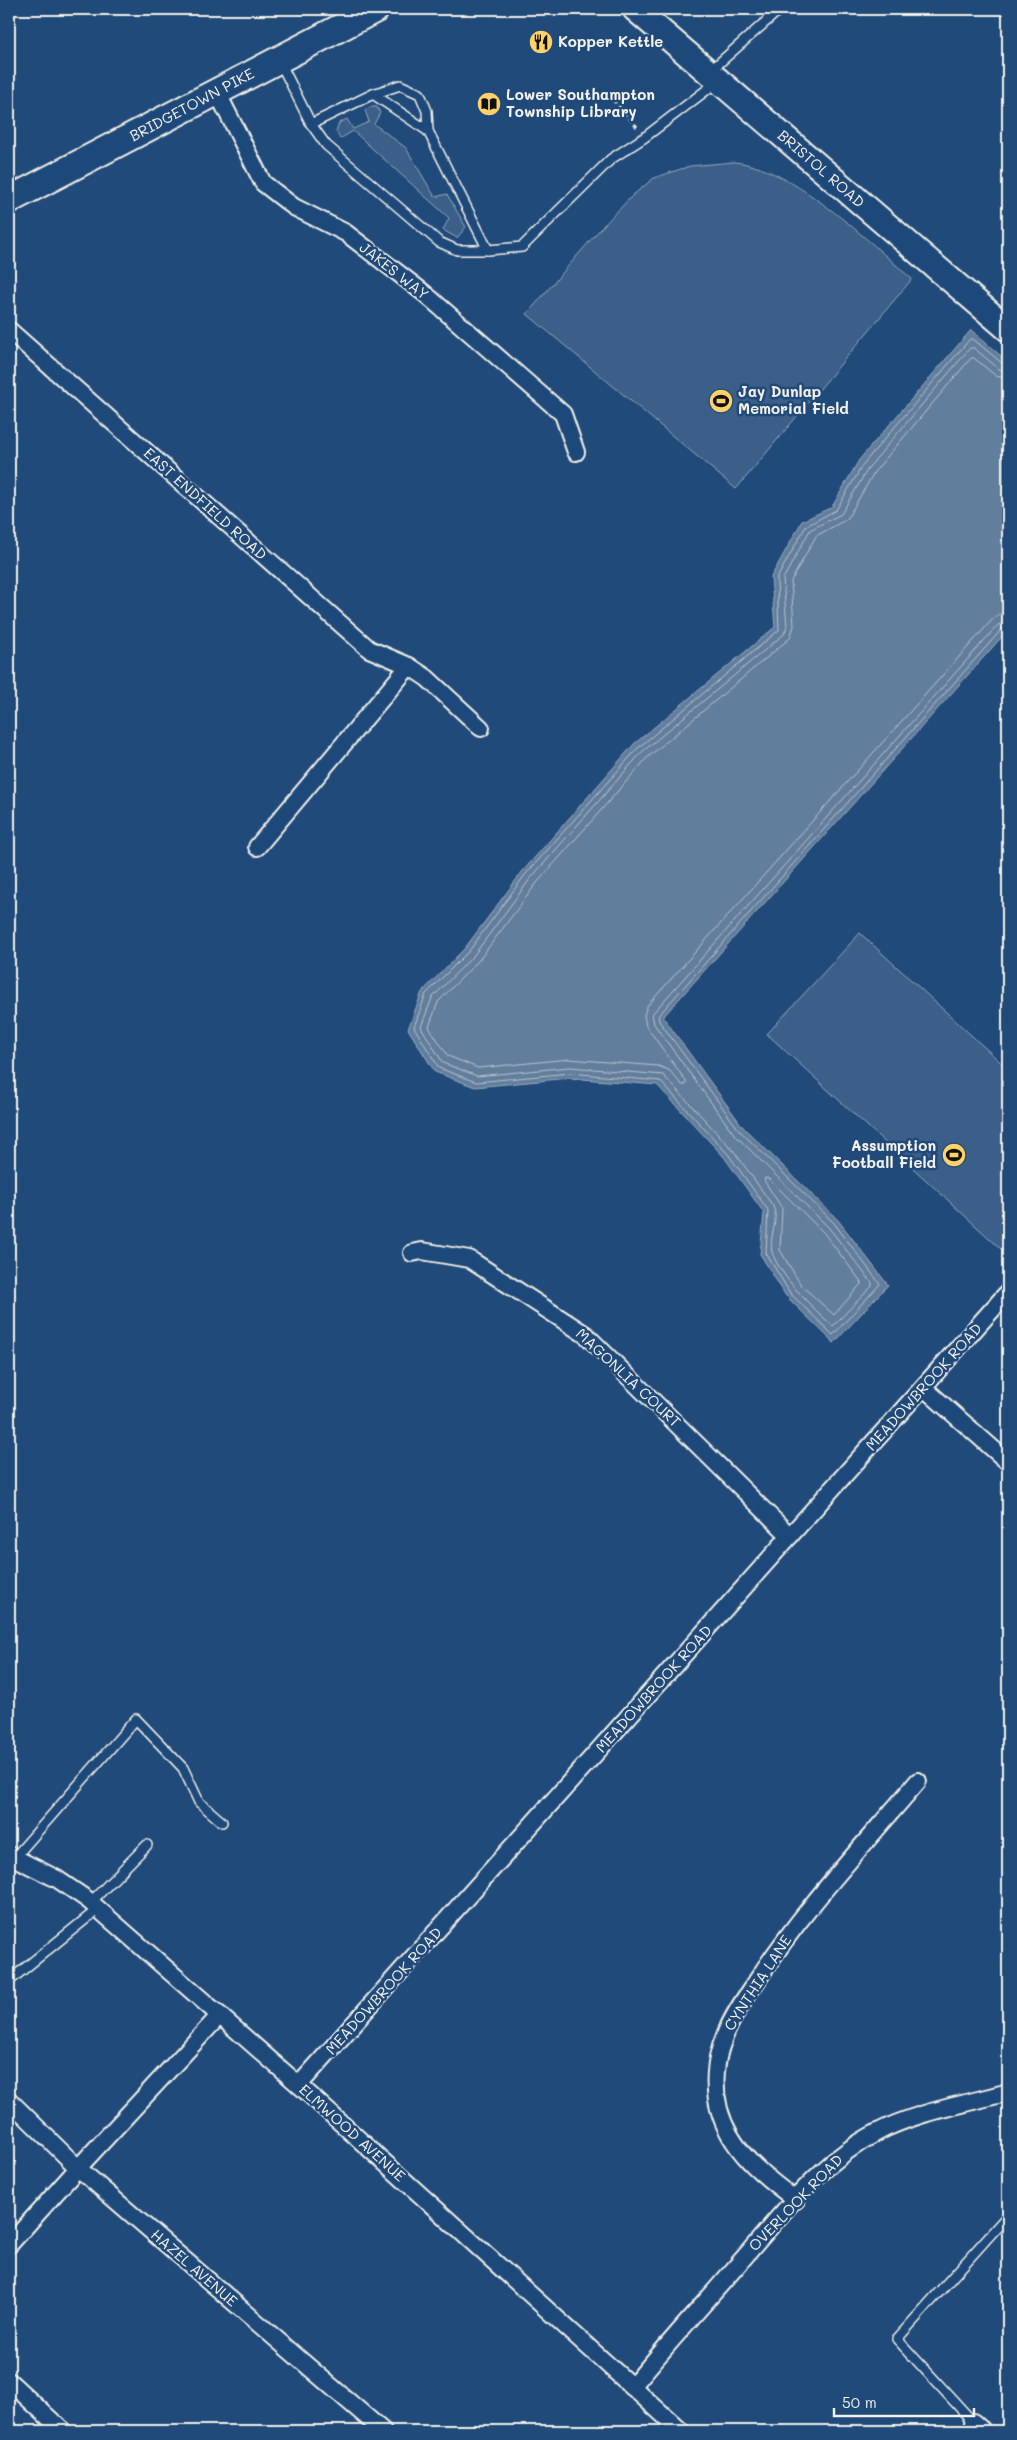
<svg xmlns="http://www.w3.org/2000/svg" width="1017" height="2440" font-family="Mali,sans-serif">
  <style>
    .green { fill: #3a5f88; stroke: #97a8b8 }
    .water { fill: #627e9d; stroke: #9cacbb }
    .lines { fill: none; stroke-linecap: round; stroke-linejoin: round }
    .shore { stroke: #bac3ca; stroke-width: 1 }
    .lane-casing { stroke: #f4f1e8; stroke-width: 12 }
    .street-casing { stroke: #f4f1e8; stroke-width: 20 }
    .secondary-casing { stroke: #f4f1e8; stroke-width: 28 }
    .primary-casing { stroke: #f4f1e8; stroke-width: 30 }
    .path { stroke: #f4f1e8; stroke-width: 3; stroke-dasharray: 4 4; stroke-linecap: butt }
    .lane { stroke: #1f4a7a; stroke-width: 9 }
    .street { stroke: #1f4a7a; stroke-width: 16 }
    .secondary { stroke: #1f4a7a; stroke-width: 24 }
    .primary { stroke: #1f4a7a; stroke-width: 26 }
    .labels { text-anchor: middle; stroke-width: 5; stroke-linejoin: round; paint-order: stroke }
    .poi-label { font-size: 15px; font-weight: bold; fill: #f4f1e8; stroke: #1f4a7a; text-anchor: start }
    .street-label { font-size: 15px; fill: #f4f1e8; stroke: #1f4a7a }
  </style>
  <rect width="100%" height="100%" fill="#1f4a7a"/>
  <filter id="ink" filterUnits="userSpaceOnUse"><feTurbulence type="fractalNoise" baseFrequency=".02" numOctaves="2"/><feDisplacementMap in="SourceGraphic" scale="10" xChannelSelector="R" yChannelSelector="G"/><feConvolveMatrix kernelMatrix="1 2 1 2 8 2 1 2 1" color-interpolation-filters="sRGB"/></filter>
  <g filter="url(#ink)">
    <!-- green -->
    <g class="green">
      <polygon points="370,107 377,107 380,113 374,124 406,148 435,197 447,194 466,227 457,238 443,230 449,218 353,131 340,139 336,131 339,123 347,119 353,129 369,122 365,110"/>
      <path d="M734,162C793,167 868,241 912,279L736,489L527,314L601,228L633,195L654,178L690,166Z"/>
      <polygon points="860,933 1008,1069 1008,1241 1001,1249 767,1034"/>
    </g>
    <!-- water -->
    <polygon class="water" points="971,330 1008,362 1008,630 663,1017 743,1127 838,1220 888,1285 834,1343 786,1296 760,1254 764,1213 724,1157 657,1085 570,1078 475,1087 435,1072 408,1029 422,992 465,948 522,872 634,744 775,627 771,577 802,521 832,507 859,460"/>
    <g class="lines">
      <!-- shore -->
      <g class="shore">
        <polyline points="1008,366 1003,364 973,339 970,339 864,463 836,510 806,526 777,578 779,630 638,748 525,875 469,951 426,994 414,1027 439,1068 476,1082 570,1073 660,1081 728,1154 768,1210 766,1253 790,1293 833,1335 880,1284 834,1223 739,1130 659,1021 658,1016 1002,629 1008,627"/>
        <path d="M1008,372L999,369L974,348H970L869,467L841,514L810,530L783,579L787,626L784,634L642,752L530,879L474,955L432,998L421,1027L443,1063L477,1076L570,1067L663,1075L733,1150L773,1206C780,1220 768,1238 772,1252C779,1275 815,1311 833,1326L872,1286V1283L829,1228L734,1134L654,1024L652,1014L998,625L1008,620"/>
        <polyline points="1008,379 996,376 974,358 971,358 875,471 847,519 816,536 791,581 794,626 790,638 647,758 536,884 479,960 438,1002 429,1027 448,1056 478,1068 569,1059 658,1066 669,1070 682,1085 686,1085 686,1081 646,1026 644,1015 647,1006 992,620 999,614 1008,613"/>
        <polygon points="765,1178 769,1179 824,1233 862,1283 834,1315 801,1285 780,1250 782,1208 765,1182"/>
      </g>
      <!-- lane casing -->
      <g class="lane-casing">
        <g id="lane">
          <polyline points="280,62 311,124 326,145 439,242 457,250 488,250 522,247 611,159 645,137 717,82"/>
          <polyline points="709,72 779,10"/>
          <polyline points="373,94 400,85 420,94 427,111 428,131"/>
          <polyline points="311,124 373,94 428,131 488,250"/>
          <polyline points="9,1864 136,1719 183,1768 199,1802 222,1822"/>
          <polyline points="91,1902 147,1845"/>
          <polyline points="9,1981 98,1909"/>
          <polyline points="973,2422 897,2339 1008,2215"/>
        </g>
      </g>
      <!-- street casing -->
      <g class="street-casing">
        <g id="street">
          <polyline points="217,92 263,183 294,207 346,233 424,293 563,414 576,452"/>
          <polyline points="9,330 369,649 409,666 427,678 481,728"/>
          <polyline points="257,847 409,666"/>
          <polyline points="412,1253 422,1251 469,1259 586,1335 790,1536"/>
          <polyline points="924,1388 1008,1462"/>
          <polyline points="9,1855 57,1879 88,1900 299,2085 681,2431"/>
          <polyline points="299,2085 1008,1292"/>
          <polyline points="9,2100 78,2168 383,2431"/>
          <path d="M796,2200C763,2176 730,2150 719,2109C713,2086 715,2060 724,2038C731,2018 744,1999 756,1982C802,1910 863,1846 918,1781"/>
          <polyline points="9,2245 78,2168 220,2015"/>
          <polyline points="9,2381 63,2431"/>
          <path d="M632,2387C667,2344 705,2303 741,2261C782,2214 822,2160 878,2132C916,2112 967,2104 1008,2092"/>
          <polyline points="973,2422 983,2431"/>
        </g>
      </g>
      <!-- secondary casing -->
      <g class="secondary-casing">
        <polyline id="secondary" points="635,9 1008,329"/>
      </g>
      <!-- primary casing -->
      <g class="primary-casing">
        <polyline id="primary" points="9,200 376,9"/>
      </g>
      <!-- path -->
      <polyline class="path" points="608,94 637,127"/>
      <!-- lane -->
      <use href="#lane" class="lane"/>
      <!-- street -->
      <use href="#street" class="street"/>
      <!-- secondary -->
      <use href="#secondary" class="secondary"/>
      <!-- primary -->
      <use href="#primary" class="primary"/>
    </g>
  </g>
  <!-- icons -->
  <defs>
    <g id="restaurant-disc" transform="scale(1.25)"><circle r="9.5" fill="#ffd166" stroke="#1f4a7a"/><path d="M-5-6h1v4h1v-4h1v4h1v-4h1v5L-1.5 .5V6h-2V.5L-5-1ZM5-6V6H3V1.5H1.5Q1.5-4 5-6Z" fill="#111"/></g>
    <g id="library-disc" transform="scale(1.25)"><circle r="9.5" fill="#ffd166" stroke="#1f4a7a"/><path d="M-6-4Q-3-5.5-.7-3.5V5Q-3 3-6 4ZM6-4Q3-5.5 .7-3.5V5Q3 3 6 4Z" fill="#111"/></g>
    <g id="stadium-disc" transform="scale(1.25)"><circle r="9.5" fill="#ffd166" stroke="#1f4a7a"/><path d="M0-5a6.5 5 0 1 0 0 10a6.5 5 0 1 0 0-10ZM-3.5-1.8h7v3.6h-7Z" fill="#111"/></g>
  </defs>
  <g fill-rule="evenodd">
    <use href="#restaurant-disc" x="541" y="42"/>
    <use href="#library-disc" x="489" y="104"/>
    <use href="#stadium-disc" x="721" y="401"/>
    <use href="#stadium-disc" x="954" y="1155"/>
  </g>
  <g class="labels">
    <!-- poi labels -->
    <g class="poi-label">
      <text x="558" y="47">Kopper Kettle</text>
      <text x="506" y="100">Lower Southampton<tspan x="506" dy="17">Township Library</tspan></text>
      <text x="738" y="397">Jay Dunlap<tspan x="738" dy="17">Memorial Field</tspan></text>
      <text x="936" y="1151" text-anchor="end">Assumption<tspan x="936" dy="17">Football Field</tspan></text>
    </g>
    <!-- street labels -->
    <g class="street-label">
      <text transform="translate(192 105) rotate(-28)" y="5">BRIDGETOWN PIKE</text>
      <text transform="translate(821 169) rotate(41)" y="5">BRISTOL ROAD</text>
      <text transform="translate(394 271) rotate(38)" y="5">JAKES WAY</text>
      <text transform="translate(205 504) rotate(42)" y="5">EAST ENDFIELD ROAD</text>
      <text transform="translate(628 1378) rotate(43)" y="5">MAGONLIA COURT</text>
      <text transform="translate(924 1387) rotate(-48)" y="5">MEADOWBROOK ROAD</text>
      <text transform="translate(654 1689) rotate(-48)" y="5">MEADOWBROOK ROAD</text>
      <text transform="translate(758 1983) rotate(-57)" y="5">CYNTHIA LANE</text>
      <text transform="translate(384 1991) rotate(-48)" y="5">MEADOWBROOK ROAD</text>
      <text transform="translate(352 2133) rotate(42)" y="5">ELMWOOD AVENUE</text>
      <text transform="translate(796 2203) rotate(-46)" y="5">OVERLOOK ROAD</text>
      <text transform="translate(194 2268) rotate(41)" y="5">HAZEL AVENUE</text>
    </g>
  </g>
  <!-- margin -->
  <rect width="1017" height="2440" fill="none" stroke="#1f4a7a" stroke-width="30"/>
  <rect x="15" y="15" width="987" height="2410" fill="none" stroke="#f4f1e8" stroke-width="2" filter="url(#ink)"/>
  <!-- scale -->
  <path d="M834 2408v8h140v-8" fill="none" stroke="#f4f1e8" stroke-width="2.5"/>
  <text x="842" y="2408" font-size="15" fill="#f4f1e8" stroke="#1f4a7a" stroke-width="4" paint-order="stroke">50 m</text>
</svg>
